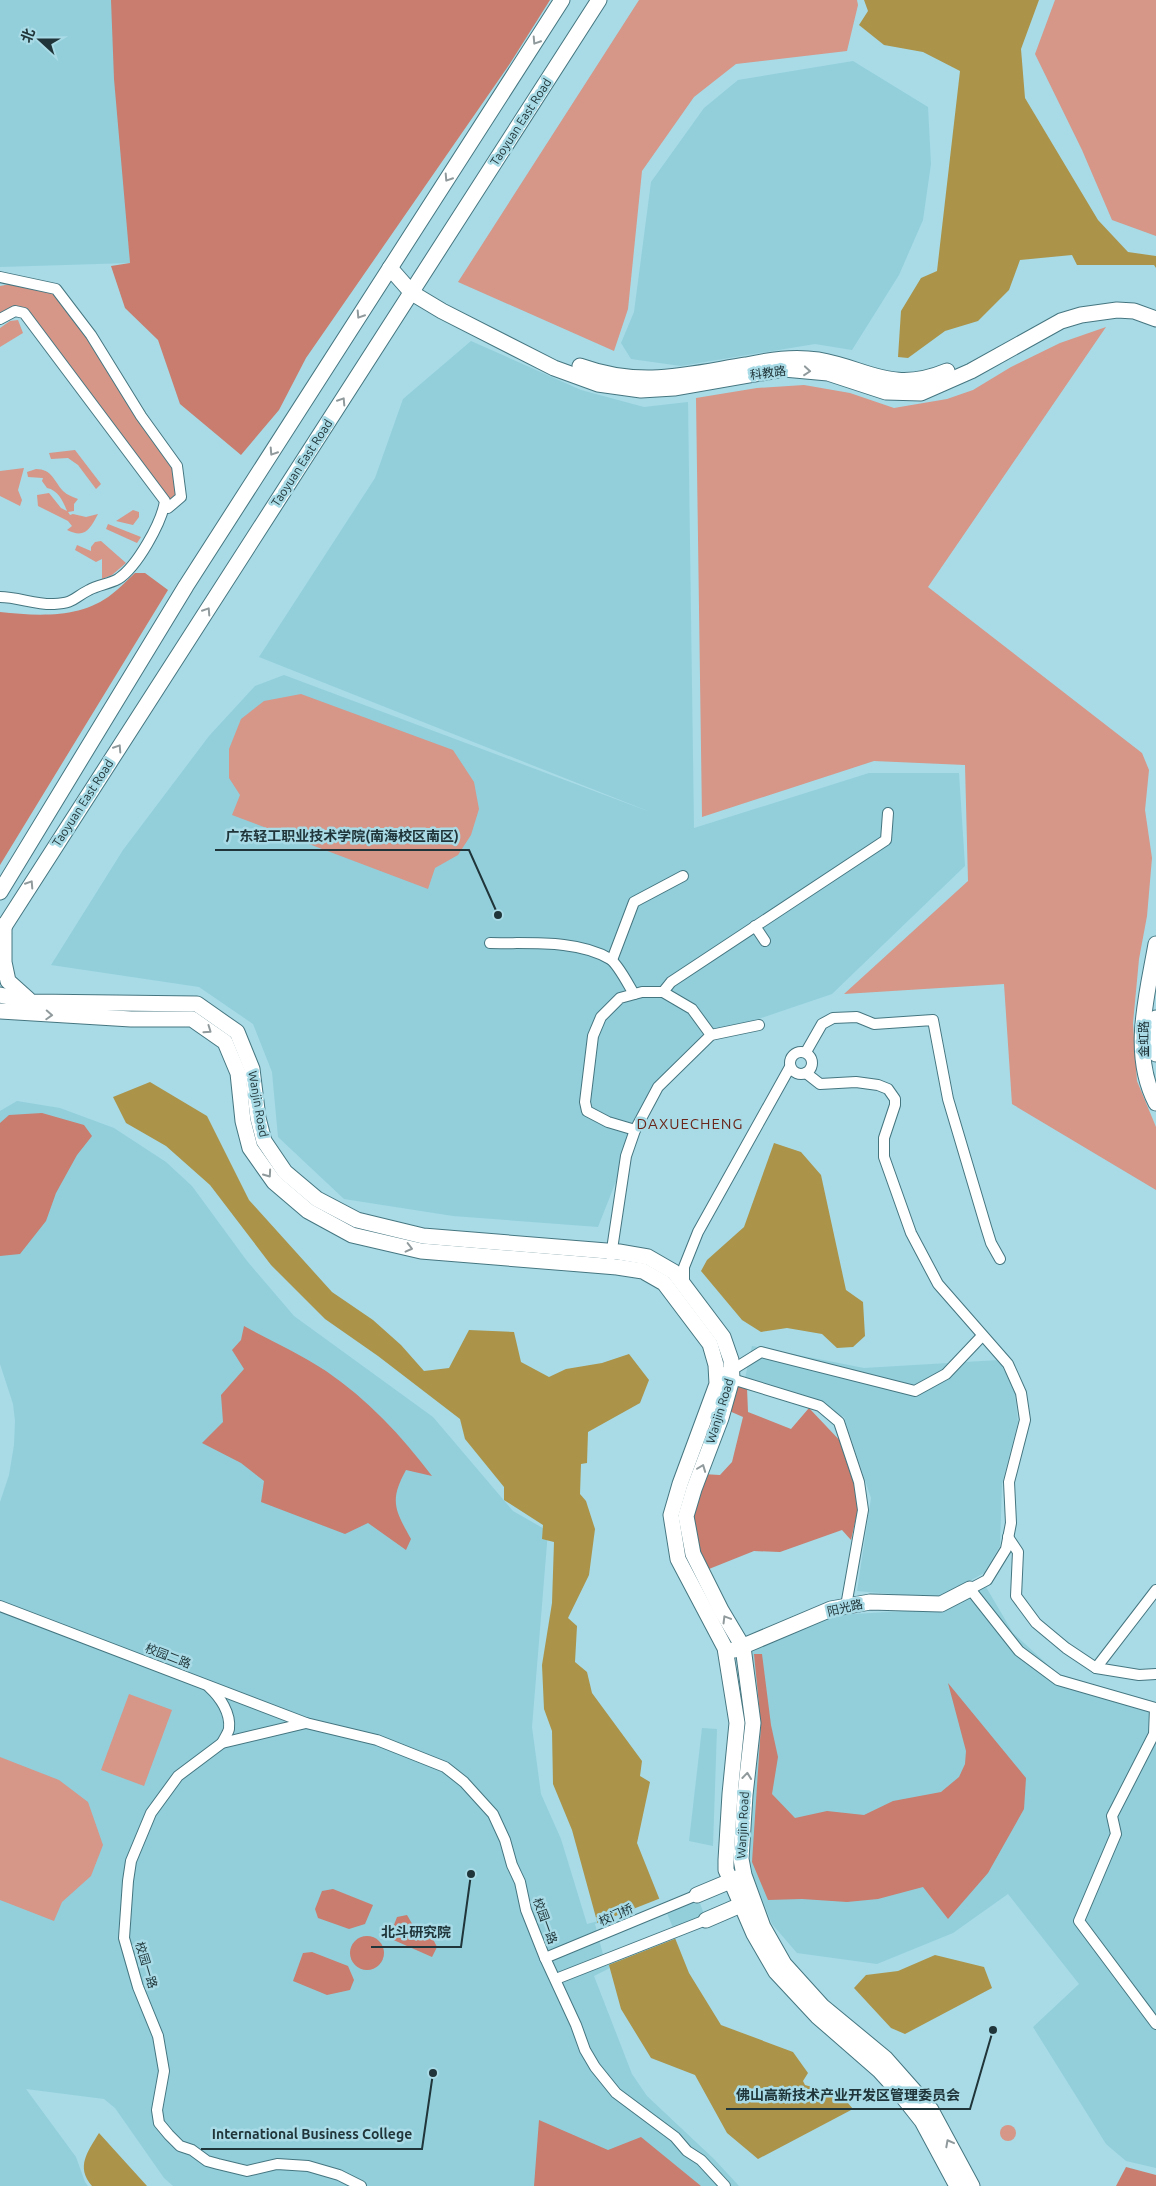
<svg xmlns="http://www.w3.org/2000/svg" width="1156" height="2186" font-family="Ubuntu,'Noto Sans SC',sans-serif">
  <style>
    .built { fill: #92cfdb }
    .green { fill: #d69688 }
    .forest { fill: #c87d6e }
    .water { fill: #ab934a }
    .pier { fill: #a8dbe6 }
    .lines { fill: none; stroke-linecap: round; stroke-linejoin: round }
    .street-casing { stroke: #457680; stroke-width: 12 }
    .secondary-casing { stroke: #457680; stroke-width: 17 }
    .street { stroke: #fff; stroke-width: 10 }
    .secondary { stroke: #fff; stroke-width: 15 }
    .oneway { stroke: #909a9c }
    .labels { text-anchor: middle; stroke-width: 5; stroke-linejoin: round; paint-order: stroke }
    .street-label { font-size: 12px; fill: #203539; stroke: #a8dbe6 }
    .quarter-label { font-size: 15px; letter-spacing: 1px; fill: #6a261a; stroke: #a8dbe6 }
    .leader { fill: none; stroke: #203539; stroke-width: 2 }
    .callout-dot { fill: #203539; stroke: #a8dbe6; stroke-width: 2 }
    .callout-label { font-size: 14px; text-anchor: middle; font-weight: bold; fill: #203539; stroke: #a8dbe6; stroke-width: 5; stroke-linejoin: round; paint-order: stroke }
  </style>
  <rect width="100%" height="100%" fill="#a8dbe6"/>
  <!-- built -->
  <g class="built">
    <polygon points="0,0 113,0 130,263 0,267"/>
    <polygon points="853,61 928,107 931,164 923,220 899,275 852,350 815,344 681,366 631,359 621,343 634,312 651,182 704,108 738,80"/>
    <polygon points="471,341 581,390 644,407 688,402 694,828 869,773 959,773 965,866 832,994 711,1035 658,1087 626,1156 598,1227 453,1216 344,1199 278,1137 272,1072 253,1024 199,987 51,965 123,850 209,736 255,686 284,675 653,813 259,657 375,478 403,399"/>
    <polygon points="17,1101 60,1108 114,1128 166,1162 192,1186 247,1261 294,1316 433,1417 513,1511 548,1531 532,1727 541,1794 561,1839 587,1924 697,1895 706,1920 594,1976 632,2074 647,2096 714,2159 739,2186 173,2186 164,2178 115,2108 104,2099 26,2089 76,2157 85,2182 88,2186 0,2186 0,1502 9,1475 14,1445 15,1421 13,1404 0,1364 0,1111"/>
    <polygon points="752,1346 864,1368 999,1360 1015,1393 1018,1422 1002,1484 1000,1546 984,1573 939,1598 857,1591 871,1498 844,1417 744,1383"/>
    <polygon points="986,1587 1013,1633 1058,1674 1156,1702 1156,2168 1126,2161 1106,2144 1033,2027 1079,1984 1008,1894 953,1933 877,1964 797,1953 772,1924 748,1864 758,1726 752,1649 837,1615 939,1609"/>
    <polygon points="702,1728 717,1729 713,1846 689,1841"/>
  </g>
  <!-- green -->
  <g class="green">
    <polygon points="639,0 857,0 858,5 847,51 736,64 694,97 642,171 628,309 614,351 458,282"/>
    <polygon points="1055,0 1156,0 1156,236 1112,220 1082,150 1035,54"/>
    <polygon points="15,283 56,289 177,466 176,494 168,508 24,314 0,319 0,286"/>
    <polygon points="18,320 23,333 0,347 0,328 10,321"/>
    <polygon points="1106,327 928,587 1142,753 1149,770 1145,810 1152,858 1147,916 1139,959 1133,1023 1137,1081 1156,1127 1156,1190 1012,1104 1004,984 844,994 968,881 965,765 874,761 702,817 696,398 757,388 804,385 850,393 894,408 947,399 973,390 1011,367 1060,343"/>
    <polygon points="75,450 101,484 96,489 78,465 68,458 51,459 49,453"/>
    <polygon points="24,468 18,490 22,500 20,506 0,496 0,471"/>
    <path d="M36,469C52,469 54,481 63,491C67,495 73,497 78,499L74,504V511L68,512L70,515L73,514L86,517L98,514C90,529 85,539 67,530L72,526L68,521L38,506L37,495L49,493L61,508L67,511C63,501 58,490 47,488L42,481L43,478L28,477L27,472Z"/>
    <polygon points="133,510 139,512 139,517 133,525 116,521"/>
    <polygon points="108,524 141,537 137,543 106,529"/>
    <polygon points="101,541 126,563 112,575 102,579 102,559 96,562 75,550 77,545 91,551 91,547 95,542"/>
    <polygon points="301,694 453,750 474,782 479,809 471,835 458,855 435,868 428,889 232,815 240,795 229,778 229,749 241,719 264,701"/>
    <polygon points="129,1694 172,1710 144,1786 101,1770"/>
    <polygon points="0,1757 59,1780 88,1802 103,1845 91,1876 62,1902 54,1921 0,1900"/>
    <circle cx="1008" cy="2133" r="8"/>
  </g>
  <!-- forest -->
  <g class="forest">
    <polygon points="111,0 550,0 509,65 306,358 279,410 241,455 180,404 158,340 125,308 111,266 130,263 114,79"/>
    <path d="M135,573H145L168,590L0,865V612C37,616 81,619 112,594C120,588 127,580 135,573Z"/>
    <polygon points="42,1113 84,1125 92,1136 77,1155 56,1193 46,1221 20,1254 0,1256 0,1123 9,1115"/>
    <path d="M244,1326C271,1341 301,1354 326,1371C367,1399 402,1436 432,1476L406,1470C389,1501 395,1510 411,1539L406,1550L368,1523L345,1534L261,1502L264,1481L241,1463L202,1443L223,1422L221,1395L244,1369L232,1350L241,1340Z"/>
    <polygon points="735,1383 747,1388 748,1412 791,1429 809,1408 844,1445 855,1484 858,1509 851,1540 842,1530 780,1552 754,1551 704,1571 689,1515 702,1474 720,1475 732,1462 743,1417 727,1410"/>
    <polygon points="754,1654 762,1654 771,1725 778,1757 772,1794 795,1818 827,1811 864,1815 893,1801 941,1792 959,1777 965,1764 966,1751 948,1683 1026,1778 1024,1809 988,1873 948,1919 923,1887 878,1899 847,1902 802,1899 768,1900 752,1862 761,1725"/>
    <polygon points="333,1889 373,1905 365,1924 349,1929 318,1918 315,1909 322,1891"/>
    <polygon points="407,1915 414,1927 432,1937 437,1947 432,1957 389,1938 397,1917"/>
    <circle cx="367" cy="1953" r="17"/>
    <polygon points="312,1952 348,1966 354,1980 350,1990 327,1995 293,1981 303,1953"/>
    <polygon points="539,2120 608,2150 641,2137 701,2186 534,2186"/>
    <polygon points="1126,2167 1156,2175 1156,2186 1116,2186"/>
  </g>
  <!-- water -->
  <g class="water">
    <polygon points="864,0 1039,0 1021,49 1025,98 1098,220 1128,252 1156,256 1156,268 1154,265 1077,265 1072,255 1020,260 1009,290 978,321 945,331 908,358 898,357 901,311 921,278 937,271 960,71 923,52 884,45 859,25 868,11"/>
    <polygon points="150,1082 207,1116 249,1200 332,1292 373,1320 401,1345 424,1371 449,1368 469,1330 514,1332 521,1362 549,1377 566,1369 602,1363 629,1354 649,1380 640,1403 588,1432 587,1463 581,1464 580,1494 586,1501 595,1529 589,1575 568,1618 577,1626 575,1662 587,1672 592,1693 642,1761 640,1776 650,1782 637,1843 689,1973 721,2025 793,2052 808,2073 803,2081 805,2085 842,2096 853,2109 758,2159 727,2133 695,2075 651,2058 621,2009 572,1830 553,1784 552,1731 544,1709 542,1665 552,1603 554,1542 542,1539 543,1525 504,1500 504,1487 465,1439 460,1419 378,1356 325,1319 271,1265 210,1185 166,1146 126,1123 113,1097"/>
    <polygon points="774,1143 801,1152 821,1175 846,1290 863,1302 865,1336 853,1347 837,1348 822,1334 787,1328 761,1332 742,1320 701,1271 707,1260 744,1227"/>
    <polygon points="935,1955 984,1967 992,1988 905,2034 891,2028 854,1988 866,1975 898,1971"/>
    <path d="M99,2133L147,2186H92C75,2167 88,2151 99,2133Z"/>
  </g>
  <!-- pier -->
  <polygon class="pier" points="661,1898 677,1938 606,1966 595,1924"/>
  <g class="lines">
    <!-- street casing -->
    <g class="street-casing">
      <g id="street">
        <polyline points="0,277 56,289 91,335 141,416 177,466 181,497 168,508"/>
        <path d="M0,319L15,311L24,313L165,501C162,522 137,567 118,579C109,584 98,585 89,590C73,598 75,603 54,604C36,605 18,597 0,597"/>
        <polyline points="755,926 765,941"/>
        <path d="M490,943C527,944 577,939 610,959C618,964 629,986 634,994"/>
        <polyline points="612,960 634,902 683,876"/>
        <polyline points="663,992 671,982 886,840 888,813"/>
        <circle cx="801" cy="1063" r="11"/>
        <polyline points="806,1052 822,1024 833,1018 857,1017 874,1024 933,1020 948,1099 986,1227 991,1243 1000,1259"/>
        <polyline points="806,1073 820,1084 856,1082 878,1085 888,1089 895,1099 895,1105 884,1138 884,1157 911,1233 938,1284 1008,1364 1021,1393 1025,1420 1009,1482 1011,1523 1006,1549 987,1580 970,1589 1019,1651 1058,1680 1155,1708 1154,1734 1112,1816 1116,1834 1079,1921 1156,2024"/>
        <polyline points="635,1130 608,1122 587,1111 585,1102 593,1036 601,1017 620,998 642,992 663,992 692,1009 711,1035"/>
        <polyline points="611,1256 626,1156 635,1130 658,1087 711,1035 759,1025"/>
        <polyline points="684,1285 684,1267 698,1232 790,1067"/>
        <polyline points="717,1374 732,1370 761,1352 915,1391 946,1374 982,1336"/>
        <polyline points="732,1379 820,1406 839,1422 859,1482 863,1510 846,1606"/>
        <polyline points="1008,1537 1018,1552 1016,1596 1036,1623 1066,1648 1096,1668 1139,1675 1156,1674"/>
        <polyline points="0,1606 306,1723 377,1740 445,1767 464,1782 493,1814 505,1840 512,1865 520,1882 526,1910 545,1958 576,2025 585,2050 595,2067 616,2093 675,2137 687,2151 701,2160 725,2186"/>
        <polyline points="1096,1668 1156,1590"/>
        <path d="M209,1687C220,1697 231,1713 229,1729C228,1733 224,1739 222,1743"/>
        <polyline points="306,1723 222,1743 178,1776 151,1813 131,1861 128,1881 124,1938 138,1987 158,2036 164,2071 157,2110 159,2123 169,2135 180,2146 192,2150 207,2161 218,2164 247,2171 277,2164 308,2166 339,2175 361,2186"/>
        <polyline points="545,1958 697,1895"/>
        <polyline points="556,1979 706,1920"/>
      </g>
    </g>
    <!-- secondary casing -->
    <g class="secondary-casing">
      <g id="secondary">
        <polyline points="390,268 412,293 442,311 554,368 598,384 641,390 674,388 784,369 828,373 886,392 921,393 971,371 1061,321 1081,315 1117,310 1134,311 1156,319"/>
        <path d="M580,366C641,388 685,375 746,365C770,360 793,356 818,360C869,369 892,394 947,371"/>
        <polyline points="0,892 186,586 562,0"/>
        <polyline points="4,925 4,962 8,981 28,999"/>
        <polyline points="0,933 599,0"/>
        <path d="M1156,944C1147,996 1130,1053 1156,1103"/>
        <polyline points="0,995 33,1002 197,1004 237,1032 252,1069 258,1118 264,1141 285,1172 317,1199 357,1220 423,1236 619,1252 648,1257 674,1272 723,1337 731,1360 732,1379 721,1418 694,1489 686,1516 693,1554 721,1610 743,1647 753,1723 745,1795 741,1859 744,1875 763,1927 784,1964 822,2006 885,2058 931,2110 972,2186"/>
        <polyline points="0,1011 131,1019 192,1019 225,1042 238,1073 243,1121 250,1148 274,1182 308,1211 352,1235 421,1251 617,1267 643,1271 664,1283 710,1344 716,1365 717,1384 680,1484 671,1515 678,1559 725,1648 737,1723 730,1794 726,1860 726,1870 731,1881 754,1934 776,1972 817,2016 879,2070 899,2092 922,2121 957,2186"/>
        <polyline points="1156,1018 1153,1033 1156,1054"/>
        <polyline points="734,1650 831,1609 870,1602 941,1604 970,1589"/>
        <polyline points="697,1895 740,1877"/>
        <polyline points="706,1920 750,1901"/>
      </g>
    </g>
    <!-- street -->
    <use href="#street" class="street"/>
    <!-- secondary -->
    <use href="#secondary" class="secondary"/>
  </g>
  <!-- one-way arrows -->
  <defs><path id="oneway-chevron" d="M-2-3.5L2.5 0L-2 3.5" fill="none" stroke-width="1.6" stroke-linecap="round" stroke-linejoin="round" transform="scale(1.25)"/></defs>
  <g class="oneway">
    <use href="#oneway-chevron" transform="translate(536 41) rotate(123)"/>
    <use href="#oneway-chevron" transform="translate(448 178) rotate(123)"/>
    <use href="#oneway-chevron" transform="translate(360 315) rotate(123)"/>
    <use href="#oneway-chevron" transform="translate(807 371) rotate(5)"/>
    <use href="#oneway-chevron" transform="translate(342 401) rotate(-57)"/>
    <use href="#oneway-chevron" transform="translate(273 452) rotate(123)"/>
    <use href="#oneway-chevron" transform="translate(207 611) rotate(-57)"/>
    <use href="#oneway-chevron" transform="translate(118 748) rotate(-57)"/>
    <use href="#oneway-chevron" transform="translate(30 884) rotate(-57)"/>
    <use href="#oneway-chevron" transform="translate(49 1015) rotate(3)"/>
    <use href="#oneway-chevron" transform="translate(208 1030) rotate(35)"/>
    <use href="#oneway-chevron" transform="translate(268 1174) rotate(55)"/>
    <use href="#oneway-chevron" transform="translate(409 1248) rotate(14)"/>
    <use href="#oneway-chevron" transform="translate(702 1468) rotate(-69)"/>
    <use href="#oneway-chevron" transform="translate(726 1619) rotate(-121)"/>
    <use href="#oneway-chevron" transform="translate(747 1776) rotate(-84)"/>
    <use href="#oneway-chevron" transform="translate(949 2143) rotate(-118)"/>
  </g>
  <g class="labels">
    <!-- street labels -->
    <g class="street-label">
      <text transform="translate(521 122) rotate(-57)" y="4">Taoyuan East Road</text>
      <text transform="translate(768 373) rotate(-7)" y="4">科教路</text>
      <text transform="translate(302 463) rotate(-57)" y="4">Taoyuan East Road</text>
      <text transform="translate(83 803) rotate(-57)" y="4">Taoyuan East Road</text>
      <text transform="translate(1144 1039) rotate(-90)" y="4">金虹路</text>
      <text transform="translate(258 1104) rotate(80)" y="4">Wanjin Road</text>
      <text transform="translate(720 1411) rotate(-73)" y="4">Wanjin Road</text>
      <text transform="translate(845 1608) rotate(-13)" y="4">阳光路</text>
      <text transform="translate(168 1656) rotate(21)" y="4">校园二路</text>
      <text transform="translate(743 1825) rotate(-87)" y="4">Wanjin Road</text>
      <text transform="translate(616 1915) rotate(-23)" y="4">校门桥</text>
      <text transform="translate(545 1921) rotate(70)" y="4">校园一路</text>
      <text transform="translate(146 1965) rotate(73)" y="4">校园一路</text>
    </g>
    <!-- quarter labels -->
    <g class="quarter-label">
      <text x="690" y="1129">DAXUECHENG</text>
    </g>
  </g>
  <!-- callouts -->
  <path class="leader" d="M498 915L469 850H215M471 1874L461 1947H371M993 2030L970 2109H726M433 2073L422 2149H201"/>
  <g class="callout-dot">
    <circle cx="498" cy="915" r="5"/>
    <circle cx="471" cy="1874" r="5"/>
    <circle cx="993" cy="2030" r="5"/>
    <circle cx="433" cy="2073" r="5"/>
  </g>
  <g class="callout-label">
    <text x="342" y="841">广东轻工职业技术学院(南海校区南区)</text>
    <text x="416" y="1937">北斗研究院</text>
    <text x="848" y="2100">佛山高新技术产业开发区管理委员会</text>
    <text x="312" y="2139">International Business College</text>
  </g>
  <!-- north arrow -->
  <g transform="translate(40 40) rotate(291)" stroke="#a8dbe6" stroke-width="4" paint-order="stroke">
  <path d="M0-4L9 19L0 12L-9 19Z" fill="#203539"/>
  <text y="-8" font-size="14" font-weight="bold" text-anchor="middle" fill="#203539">北</text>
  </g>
</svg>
